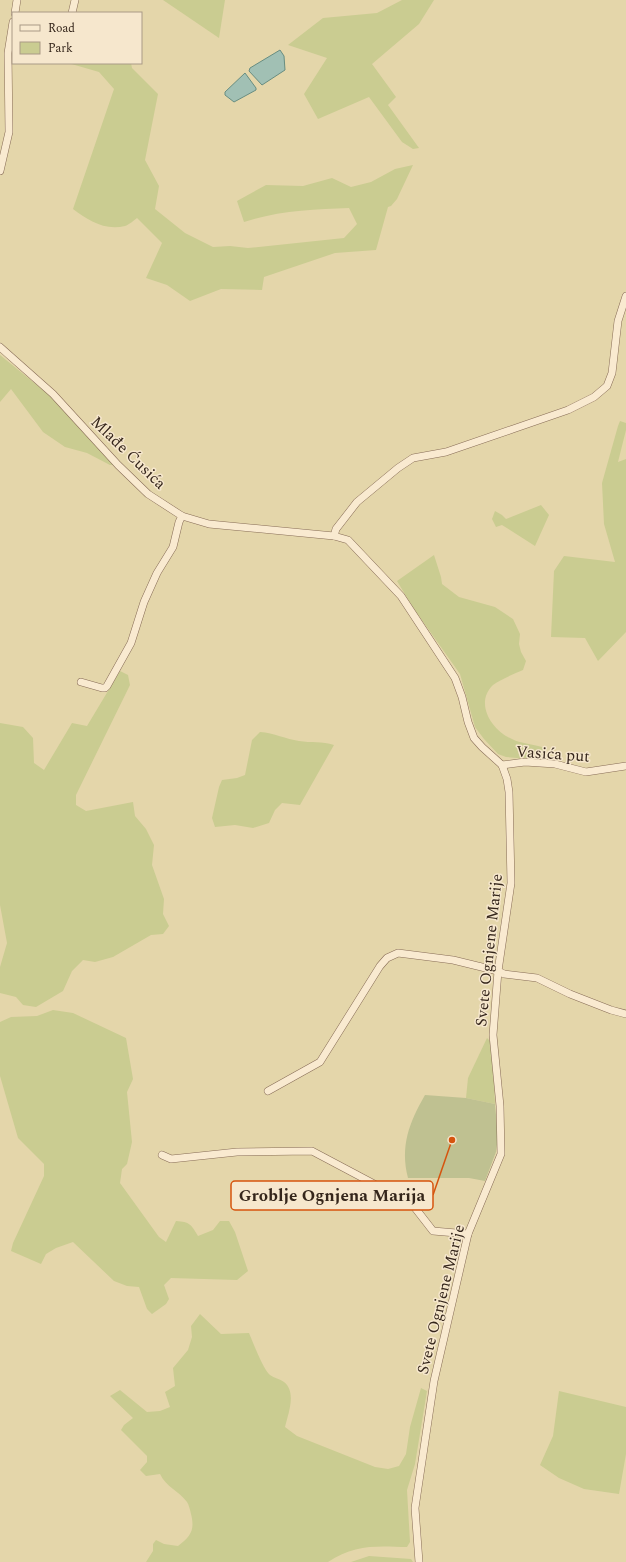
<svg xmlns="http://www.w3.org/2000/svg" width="626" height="1562" font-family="Spectral,serif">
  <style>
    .farmland { fill: #e4d6aa; fill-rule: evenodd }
    .green { fill: #cacc91 }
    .cemetery { fill: #bfc191 }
    .water { fill: #a1c0b4; stroke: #688d81 }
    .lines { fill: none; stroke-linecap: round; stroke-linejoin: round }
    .minor-casing { stroke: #876c56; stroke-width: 8 }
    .minor { stroke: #f9ead0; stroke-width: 7 }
    .labels { text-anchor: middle; stroke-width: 3; stroke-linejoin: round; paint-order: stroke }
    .street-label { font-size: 16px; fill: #35261b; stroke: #f6e7cd }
    .leader { fill: none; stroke: #d6540e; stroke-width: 1.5 }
    .callout-dot { fill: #d6540e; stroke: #f6e7cd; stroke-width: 1.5 }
    .callout { fill: #f6e7cd; stroke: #d6540e; stroke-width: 1.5 }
    .callout-label { font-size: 17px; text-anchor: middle; font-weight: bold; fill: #35261b }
  </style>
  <rect width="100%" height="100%" fill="#efdcbd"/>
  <!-- farmland -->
  <path class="farmland" d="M0,0H626V1562H0ZM13,13H141V63H13Z"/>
  <!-- green -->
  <g class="green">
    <polygon points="163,0 225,0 219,38"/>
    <polygon points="402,0 434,0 419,24 372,64 396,97 388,105 419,148 413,149 402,142 369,97 318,119 304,94 327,58 288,45 323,18 377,13"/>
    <path d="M68,63H131L132,68L158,94L145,160L159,186L155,209L185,233L213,247L230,246L248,248L344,238L357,224L349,208C314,209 277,211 244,222L237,201L266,185L303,186L332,178L351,187L371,182L395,169L413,165L397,199L391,206L388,207L376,250L335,253L264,277L262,290L221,289L190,301L167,285L146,278L162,243L137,218C134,220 129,225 125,226C104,231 88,220 73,209L114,89L99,72Z"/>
    <polygon points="0,355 49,395 113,465 110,465 87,453 65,447 43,432 11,389 0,402"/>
    <polygon points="620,421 626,423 626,430 618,462 626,459 626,632 598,661 585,638 551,637 554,571 564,556 615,562 604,524 602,483 618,426"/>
    <polygon points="541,505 549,515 535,546 502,525 496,527 492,519 495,511 502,515 506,519"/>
    <path d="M434,555L441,577L442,584L459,597L495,607L513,619L520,634L519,644L521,652L526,661L523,670C514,674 501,679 493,685C474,703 492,731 512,739C521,744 536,744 547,749L540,760L506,757L498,754L484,739L475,727L460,674L414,609L397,581Z"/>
    <polygon points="120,671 128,675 130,685 76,795 76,805 86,811 133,802 135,816 146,829 154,845 152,865 164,899 163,914 169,926 163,934 151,935 113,957 95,962 83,960 72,971 63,991 36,1007 23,1005 16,997 0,993 0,967 7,943 0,905 0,723 23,727 33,738 34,763 44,770 72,723 87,726"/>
    <path d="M260,732C274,733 286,739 299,741C311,743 322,741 334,745L300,805L282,803L275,810L269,823L253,828L235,825L215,827L212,818L219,787L222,780L237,778L245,775L252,740Z"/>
    <path d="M53,1010L73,1013L126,1038L133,1079L127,1092L132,1142L127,1164L122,1169L120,1183L159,1237L166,1242L176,1221C190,1222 191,1224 198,1236L213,1230L220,1221H229L235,1232L248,1271L237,1280L171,1278L164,1285L169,1299L166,1304L152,1314L147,1309L139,1287L127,1286L114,1281L73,1242L56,1248L46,1254L41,1264L11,1251L13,1243L44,1176V1164L18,1138L0,1076V1022L11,1017L37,1016Z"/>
    <polygon points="487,1038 490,1041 494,1083 495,1104 466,1098 468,1078"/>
    <path d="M200,1314L221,1334L249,1333C253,1342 263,1369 270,1375C274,1378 280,1379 284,1382C297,1392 288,1414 285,1427L297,1436L375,1467L388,1469L399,1466L406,1454L410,1427L421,1388L427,1391L415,1464L407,1490L410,1542L407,1547C377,1546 354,1544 328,1562H146L153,1551V1544L156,1540L164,1544L178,1546C191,1536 195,1530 191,1514C190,1510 189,1505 187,1502C179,1491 166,1487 160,1474L146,1476L140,1470L147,1462V1456L121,1430L124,1425L133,1418L110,1396L120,1390L147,1412L160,1411L170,1407L165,1392L175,1386L173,1368L188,1350L192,1337L191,1326Z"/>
    <polygon points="559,1391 626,1407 626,1454 619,1494 584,1489 559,1478 540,1465 553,1436"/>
    <polygon points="369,1556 411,1559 413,1562 351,1562"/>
  </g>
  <!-- cemetery -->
  <path class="cemetery" d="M425,1095L466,1098L495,1104L498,1137L496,1152L485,1181L469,1178H408C400,1146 409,1123 425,1095Z"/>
  <!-- water -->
  <g class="water">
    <polygon points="280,50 284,56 285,70 262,85 249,71 250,68"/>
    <polygon points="245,73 256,88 256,90 234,102 225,95 225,92"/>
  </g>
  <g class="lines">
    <!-- minor casing -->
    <g class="minor-casing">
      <g id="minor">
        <polyline points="15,13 17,0"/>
        <polyline points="72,13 75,0"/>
        <polyline points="0,171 9,132 8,53 13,22"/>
        <polyline points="0,347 53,394 118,465 148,494 182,516 209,524 334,536 348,540 401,596 455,678 462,697 468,722 474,738 482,747 502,765 507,779 509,792 511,883 498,971 493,1035 500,1106 501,1154 468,1234 434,1381 415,1508 419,1562"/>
        <polyline points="334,536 336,529 357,502 398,468 413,458 446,452 513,429 568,410 594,397 607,386 612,373 618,321 626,296"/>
        <polyline points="81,682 102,688 105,688 107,686 131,643 144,602 157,573 173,547 179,522 182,516"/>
        <polyline points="502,765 525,762 555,764 586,772 626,766"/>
        <polyline points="268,1091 320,1062 380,966 387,958 398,953 453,960 498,971 504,974 537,978 570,994 611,1010 626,1014"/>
        <polyline points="162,1155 171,1159 237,1152 312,1151 412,1204 433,1231 468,1234"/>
      </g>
    </g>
    <!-- minor -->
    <use href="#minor" class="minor"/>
  </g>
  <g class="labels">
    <!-- street labels -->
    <g class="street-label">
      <text transform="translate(129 452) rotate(44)" y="6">Mlađe Ćusića</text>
      <text transform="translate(553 753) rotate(4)" y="6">Vasića put</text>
      <text transform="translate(488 950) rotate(-84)" y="6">Svete Ognjene Marije</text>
      <text transform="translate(440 1299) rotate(-76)" y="6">Svete Ognjene Marije</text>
    </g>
  </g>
  <!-- callouts -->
  <path class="leader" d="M452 1140L433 1195"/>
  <circle class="callout-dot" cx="452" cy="1140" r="4"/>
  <rect class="callout" x="231" y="1181" width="202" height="29" rx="4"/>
  <g class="callout-label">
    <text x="332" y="1201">Groblje Ognjena Marija</text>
  </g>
  <!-- legend -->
  <rect x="12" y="12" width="130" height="52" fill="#f6e7cd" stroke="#a99a86"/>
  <rect x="20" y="25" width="20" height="6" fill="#f9ead0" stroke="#a99a86"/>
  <text x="48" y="32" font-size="12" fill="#35261b">Road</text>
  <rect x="20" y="42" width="20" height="12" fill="#cacc91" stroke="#a99a86"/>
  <text x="48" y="52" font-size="12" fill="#35261b">Park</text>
</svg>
